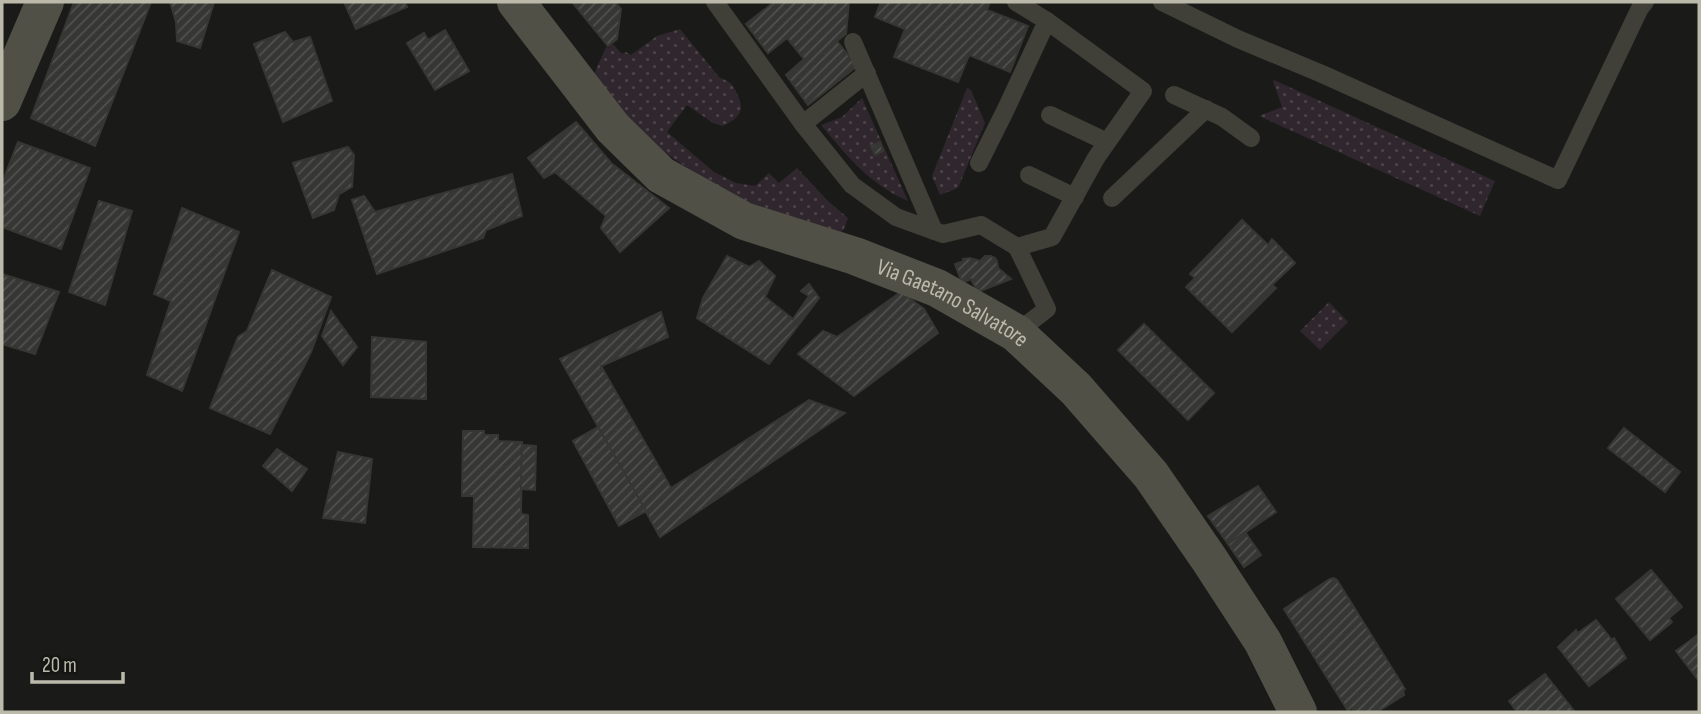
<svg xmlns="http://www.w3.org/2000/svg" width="1701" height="714" font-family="'Sofia Sans Condensed',sans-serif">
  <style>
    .grass { fill: url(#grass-dots) }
    .building { fill: url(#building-hatch); stroke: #363732; stroke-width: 2 }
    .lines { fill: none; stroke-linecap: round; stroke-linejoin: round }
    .lane { stroke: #404039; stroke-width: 18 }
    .secondary { stroke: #505047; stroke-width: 38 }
    .labels { text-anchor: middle; stroke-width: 5; stroke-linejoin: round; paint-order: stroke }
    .street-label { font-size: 23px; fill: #bbbaaa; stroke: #151614 }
  </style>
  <defs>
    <pattern id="grass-dots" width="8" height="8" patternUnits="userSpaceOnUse" patternTransform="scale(1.75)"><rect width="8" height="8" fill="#30262d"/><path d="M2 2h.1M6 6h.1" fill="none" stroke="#4c4349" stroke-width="1.8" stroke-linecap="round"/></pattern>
    <pattern id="building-hatch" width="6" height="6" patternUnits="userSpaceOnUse" patternTransform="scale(1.75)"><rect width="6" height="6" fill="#363734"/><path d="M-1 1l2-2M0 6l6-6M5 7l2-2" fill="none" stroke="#51524f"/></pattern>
  </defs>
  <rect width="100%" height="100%" fill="#1a1b19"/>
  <!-- grass -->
  <g class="grass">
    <path d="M680,29L719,77C722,79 726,80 729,82C733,85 736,91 738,96C746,112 737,119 723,126L713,123L687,105L667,132L714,172L736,183L755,186L769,173L779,183L797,168L828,201L848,218L844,229L840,233L746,208L648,141L592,79L606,47L608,48L613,44L622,54L626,52L631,55L657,36Z"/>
    <polygon points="1274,80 1495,181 1480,216 1259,116 1282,107 1273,81"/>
    <polygon points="967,88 971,90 985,123 958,188 940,195 932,176"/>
    <path d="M862,98L908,201C868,183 848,157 821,125L842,117Z"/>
    <polygon points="1329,302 1348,322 1320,350 1300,331"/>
  </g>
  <!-- building -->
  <g class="building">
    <polygon points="74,2 151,2 95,146 31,118"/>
    <polygon points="170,2 214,2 200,48 177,41 176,22"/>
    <polygon points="344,2 405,2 407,7 356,29"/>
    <polygon points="572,2 615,2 621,9 617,39 608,46"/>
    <polygon points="774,2 849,2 846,34 837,41 857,66 808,105 786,75 804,59 787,38 768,53 746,24"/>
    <polygon points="881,2 990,2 987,10 1028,26 1010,72 969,55 958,82 894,57 905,29 875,17"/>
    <polygon points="445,30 469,71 435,90 407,43 424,33 428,40"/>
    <polygon points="285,32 293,42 310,37 332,101 283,122 254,44"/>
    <polygon points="576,122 611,163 669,208 620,252 601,228 606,216 555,172 544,178 528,158"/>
    <polygon points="18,142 90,168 61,249 2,227 2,183"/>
    <polygon points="880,142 883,151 875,155 871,146"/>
    <polygon points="348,147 354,155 352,187 339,194 334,210 313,218 293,163"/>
    <polygon points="512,174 522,216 486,230 483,238 377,274 352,200 364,196 375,212"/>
    <polygon points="99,201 132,211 105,305 69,292"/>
    <polygon points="182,208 239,232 182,391 147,375 171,301 154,294"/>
    <polygon points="1242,220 1268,245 1272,239 1295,263 1272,285 1276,288 1232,332 1186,287 1195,278 1190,274"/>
    <polygon points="727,256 749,267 759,261 775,276 765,297 793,319 809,296 801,291 809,284 819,298 769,364 697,318 703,298"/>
    <polygon points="985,256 991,256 995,258 997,261 998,268 1011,279 980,291 975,287 971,279 962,283 955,264 964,261 963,259 970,258 980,261"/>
    <polygon points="272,270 331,297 311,352 270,434 210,408 238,337 247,331"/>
    <polygon points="2,274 59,292 35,354 2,344"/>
    <polygon points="901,292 924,309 938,333 854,396 798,354 823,331 837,337"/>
    <polygon points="331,311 357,347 343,365 322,336"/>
    <polygon points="661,312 668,337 601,366 671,488 809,400 845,413 660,537 560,359"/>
    <polygon points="1144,324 1214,393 1188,420 1118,350"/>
    <polygon points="372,337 426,342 426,399 371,397"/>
    <polygon points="598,427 646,511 619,526 573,441"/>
    <polygon points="1624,428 1680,472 1665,492 1608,448"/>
    <polygon points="463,431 484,431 484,435 498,435 498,441 522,442 521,514 528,515 528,548 473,547 474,496 462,496"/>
    <polygon points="522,445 536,446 535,490 521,489"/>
    <polygon points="277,449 307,469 292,491 263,466"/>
    <polygon points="338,452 372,459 365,523 323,518"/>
    <polygon points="1258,486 1276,512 1228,544 1208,516"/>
    <polygon points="1245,532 1261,555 1244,567 1228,544"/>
    <polygon points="1651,570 1682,607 1669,618 1672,622 1650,640 1616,599"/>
    <polygon points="1334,578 1337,580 1405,689 1403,690 1404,695 1377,712 1355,712 1352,708 1348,711 1284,609 1330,579"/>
    <polygon points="1596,620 1612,640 1614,638 1626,658 1589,686 1558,647 1576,630 1578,633"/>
    <polygon points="1699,634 1699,681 1676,651"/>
    <polygon points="1545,674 1575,712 1517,712 1509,701"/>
  </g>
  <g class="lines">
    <!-- lane -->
    <g class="lane">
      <polyline points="715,2 803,124 852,185 896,217 943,234 981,225 1017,247 1052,237 1096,158 1143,91 1047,21 1016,2"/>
      <polyline points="1162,2 1238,39 1322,74 1558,180 1640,8 1645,2"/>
      <polyline points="853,42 934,231"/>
      <polyline points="1174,95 1222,117 1251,138"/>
      <polyline points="1050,115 1107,142"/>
      <polyline points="803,124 867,73"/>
      <polyline points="979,163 1006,109 1047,21"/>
      <polyline points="1029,175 1075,197"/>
      <polyline points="1112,198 1206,109"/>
      <polyline points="1016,333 1047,309 1017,247"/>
    </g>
    <!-- secondary -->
    <g class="secondary">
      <path id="s1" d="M516,2L613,128L661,175L744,221L855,256L937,288L1016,333L1076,389L1151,475L1209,559L1263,642L1298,712"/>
      <polyline points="2,102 45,2"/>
    </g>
  </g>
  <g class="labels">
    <!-- street labels -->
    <g class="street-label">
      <text dy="8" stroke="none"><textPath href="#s1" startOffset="546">Via Gaetano Salvatore</textPath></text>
    </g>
  </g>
  <!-- border -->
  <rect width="1701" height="714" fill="none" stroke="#bbbaaa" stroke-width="7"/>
  <!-- scale -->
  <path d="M32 672v10h91v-10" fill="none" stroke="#bbbaaa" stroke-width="3.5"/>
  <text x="42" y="672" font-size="21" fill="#bbbaaa" stroke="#151614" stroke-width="5" paint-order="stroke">20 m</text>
</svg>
